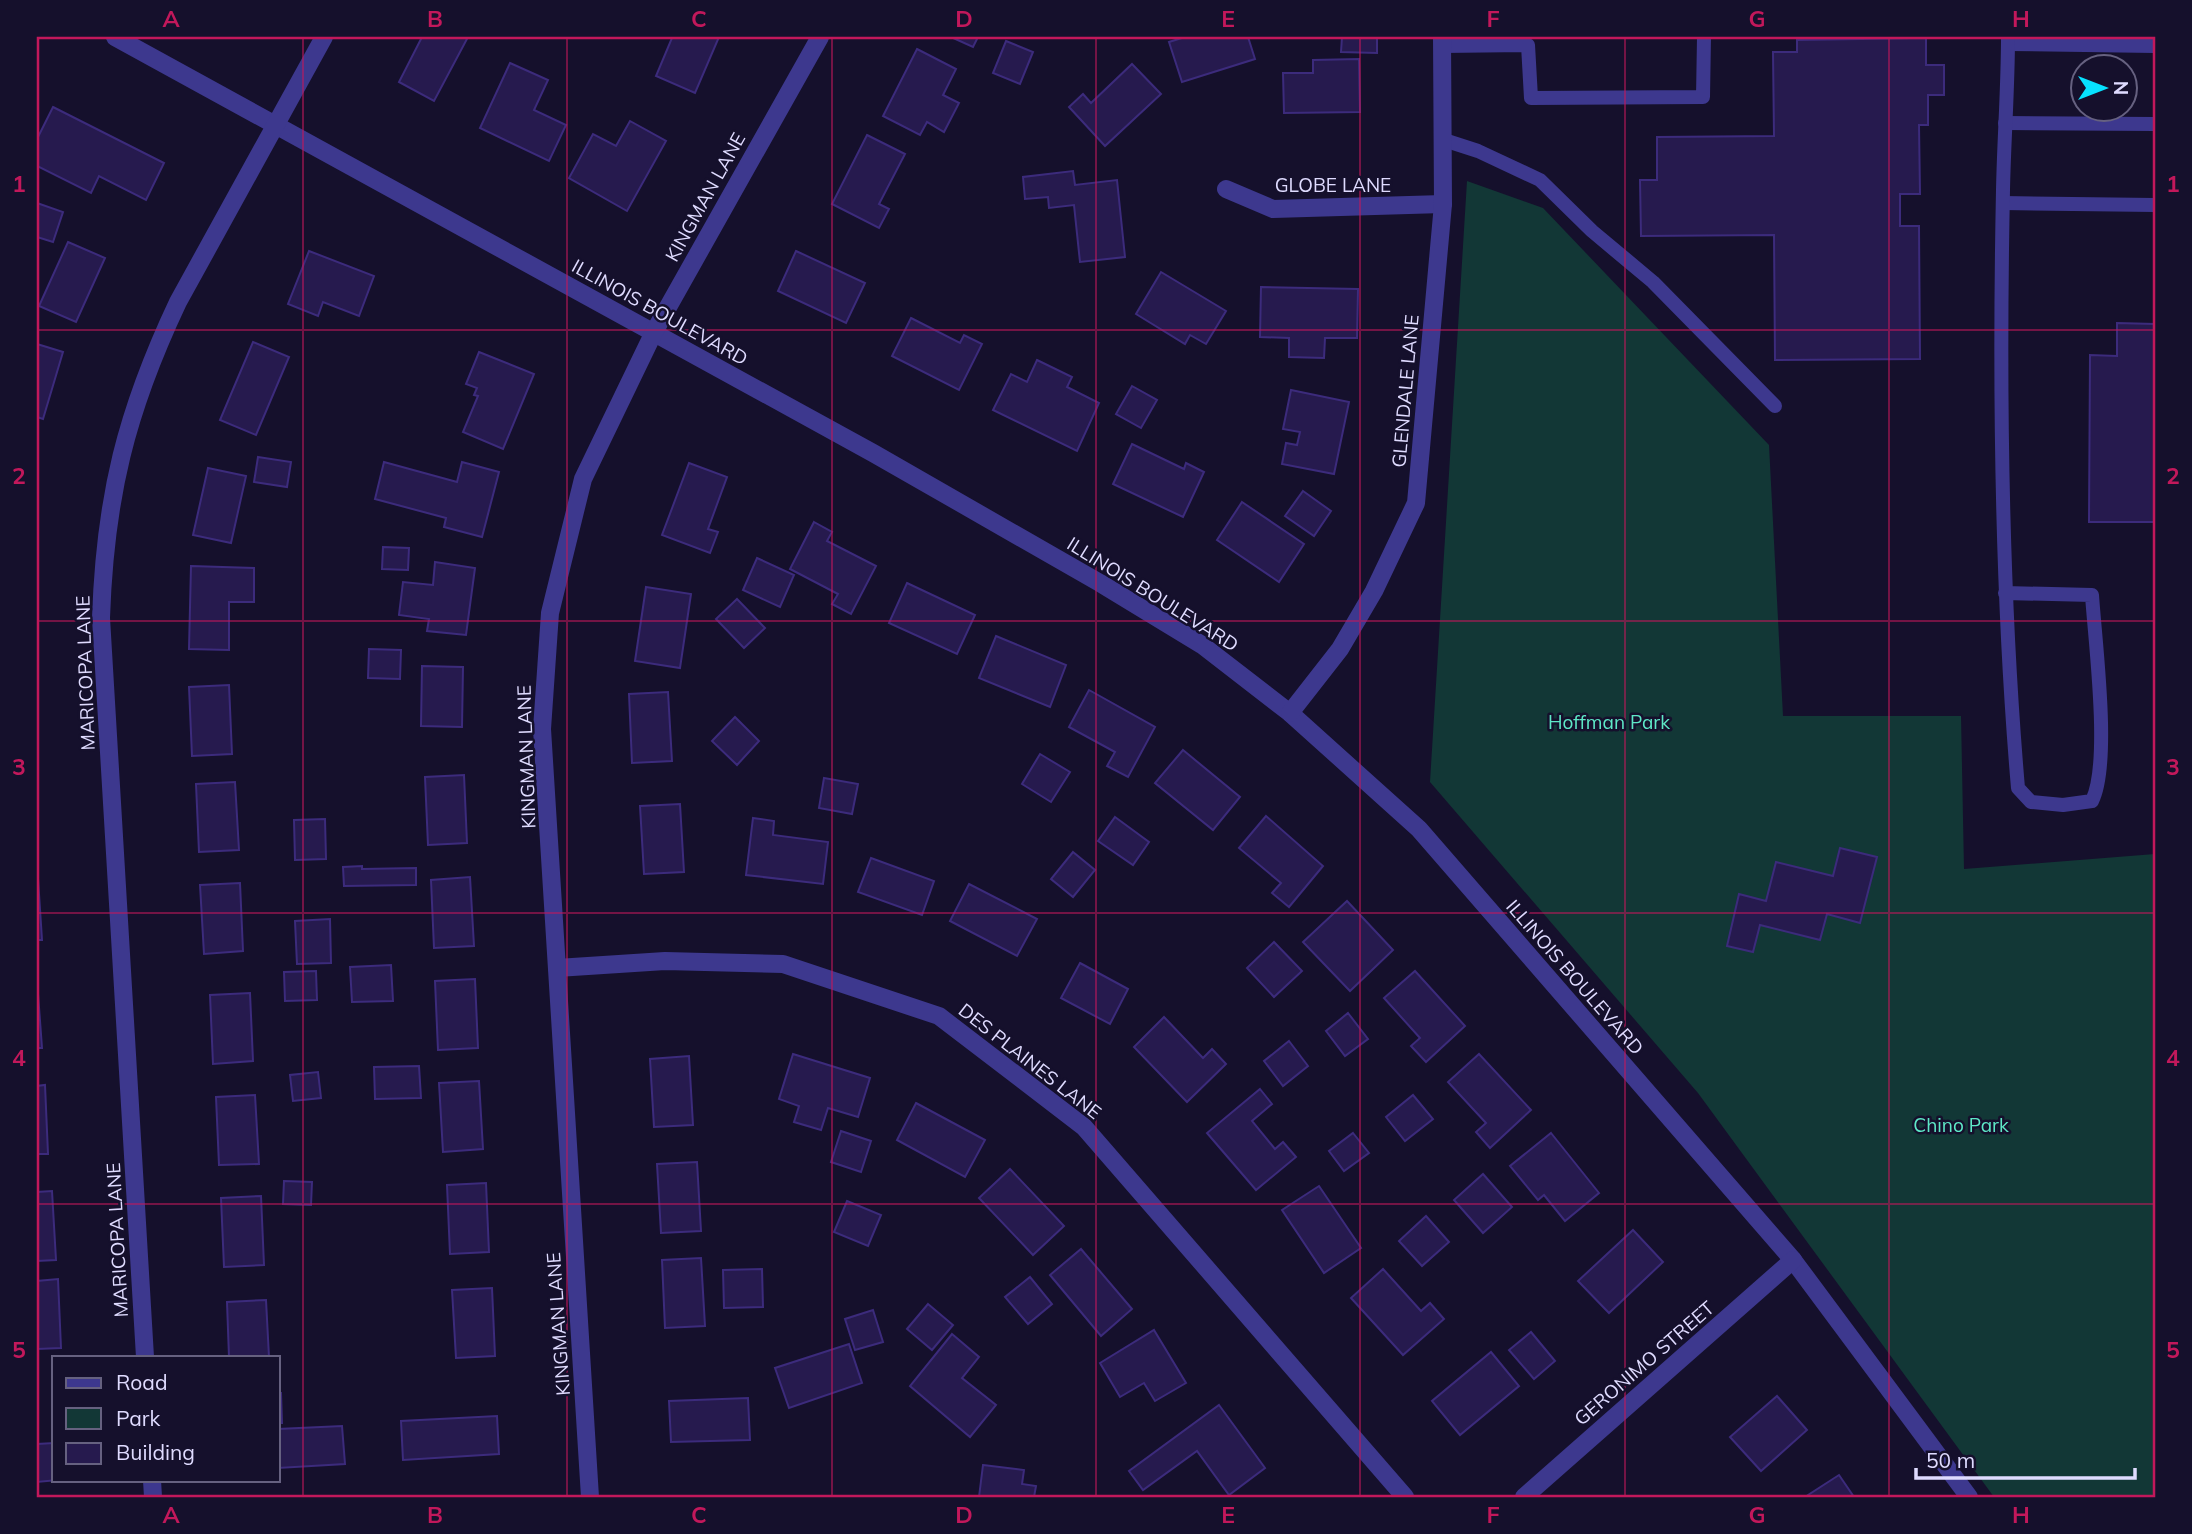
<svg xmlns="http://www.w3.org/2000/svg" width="2192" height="1534" font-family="Mulish,sans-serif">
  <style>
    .green { fill: #123736 }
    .building { fill: #261a4e; stroke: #3c2b7c; stroke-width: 2 }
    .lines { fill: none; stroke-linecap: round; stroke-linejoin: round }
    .lane { stroke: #3d388e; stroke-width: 14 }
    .street { stroke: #3d388e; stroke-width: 18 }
    .grid { fill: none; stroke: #c2185b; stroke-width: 2; stroke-opacity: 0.55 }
    .labels { text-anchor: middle; stroke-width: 5; stroke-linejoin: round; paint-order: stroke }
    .street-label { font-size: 19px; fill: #dfdbff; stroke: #15102c }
    .park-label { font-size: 19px; fill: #5ee8c7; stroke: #15102c }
    .neatline { fill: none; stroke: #c2185b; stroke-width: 2.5 }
    .grid-label { font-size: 23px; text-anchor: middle; font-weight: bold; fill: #c2185b }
  </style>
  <rect width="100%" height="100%" fill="#15102c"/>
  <!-- green -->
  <polygon class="green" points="1467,181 1543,208 1769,445 1783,716 1961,716 1964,869 2155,854 2155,1497 1994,1497 1698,1093 1430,782"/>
  <!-- building -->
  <g class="building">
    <polygon points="422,37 468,37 434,101 399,82"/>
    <polygon points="670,37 719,37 695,93 656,76 672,38"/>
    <polygon points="951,37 978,37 973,47"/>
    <polygon points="1185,37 1248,37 1255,59 1182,82 1169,42"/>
    <polygon points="1342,37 1377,37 1377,53 1341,52"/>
    <polygon points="1926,38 1926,65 1944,65 1944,95 1928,95 1928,125 1919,125 1920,194 1900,194 1900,226 1919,226 1920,359 1775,360 1774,235 1641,236 1640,180 1657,180 1657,137 1774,136 1773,52 1797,52 1797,40"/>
    <polygon points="1006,41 1033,52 1020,84 993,73"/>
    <polygon points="917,49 956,69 943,95 959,103 944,132 927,122 920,135 883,116"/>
    <polygon points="1359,59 1360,112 1284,113 1283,73 1313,73 1313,60"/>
    <polygon points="510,63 548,80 534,110 566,125 549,161 480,128"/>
    <polygon points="1132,64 1161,94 1105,146 1069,107 1083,94 1091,103"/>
    <polygon points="53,107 164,163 146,200 99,176 91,193 37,166 37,139"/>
    <polygon points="630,121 666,141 627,211 569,178 593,134 616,146"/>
    <polygon points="867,135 905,154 879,204 889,209 879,228 832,204"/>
    <polygon points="1073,171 1075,185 1117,180 1125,257 1080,262 1074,205 1049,208 1048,197 1025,199 1023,177"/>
    <polygon points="37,203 63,212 53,242 37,237"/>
    <polygon points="68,242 105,258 76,322 39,306"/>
    <polygon points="309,251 374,276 359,316 323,302 318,316 288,304"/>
    <polygon points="796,251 865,283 846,323 778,291"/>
    <polygon points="1161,272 1226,311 1206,344 1190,335 1185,344 1136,314"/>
    <polygon points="1261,287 1358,289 1357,338 1325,338 1324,358 1289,357 1289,338 1260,337"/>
    <polygon points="911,318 960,343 964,335 982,344 959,390 892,356"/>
    <polygon points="2117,323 2155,324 2155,522 2089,522 2090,355 2117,356"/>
    <polygon points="253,342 289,357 256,435 220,420"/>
    <polygon points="37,344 63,352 43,419 37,417"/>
    <polygon points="479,352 534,374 503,449 463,432 478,396 474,395 477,388 466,384"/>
    <polygon points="1037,360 1072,377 1067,387 1099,403 1077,451 993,410 1011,374 1027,382"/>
    <polygon points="1132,386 1157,400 1141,428 1116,414"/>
    <polygon points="1291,390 1349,402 1334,474 1282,464 1286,443 1297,445 1300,432 1283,429"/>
    <polygon points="1132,444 1184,469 1186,463 1204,472 1183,517 1113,484"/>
    <polygon points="258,457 291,462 287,487 254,482"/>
    <polygon points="384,462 457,482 462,462 499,472 482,537 444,527 446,518 375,499"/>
    <polygon points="689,463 727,477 708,529 718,532 710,553 662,535"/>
    <polygon points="208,468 246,476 231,543 193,535"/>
    <polygon points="1303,491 1331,511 1314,536 1285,516"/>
    <polygon points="1242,502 1304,544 1279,582 1217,540"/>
    <polygon points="814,522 832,532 827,541 876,566 851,614 832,604 838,594 790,569"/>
    <polygon points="383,547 409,548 408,570 382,569"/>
    <polygon points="757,558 794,575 780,607 743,590"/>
    <polygon points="435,562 475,568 466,635 427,631 429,619 399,615 403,582 433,585"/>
    <polygon points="191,566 254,568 254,602 229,602 229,650 189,649"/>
    <polygon points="907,583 975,615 957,654 889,623"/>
    <polygon points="646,587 691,594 680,668 635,661"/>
    <polygon points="737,599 765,628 744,648 716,619"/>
    <polygon points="996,636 1066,665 1050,707 979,678"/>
    <polygon points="369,649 401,650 400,679 368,678"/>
    <polygon points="422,666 463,667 462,727 421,726"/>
    <polygon points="229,685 232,754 192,756 189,687"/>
    <polygon points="1089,690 1155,727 1128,777 1107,766 1115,752 1069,727"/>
    <polygon points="668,692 672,761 632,763 629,694"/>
    <polygon points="735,717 759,741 737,765 712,741"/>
    <polygon points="1183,750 1240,797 1213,830 1155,783"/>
    <polygon points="1040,754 1070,772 1051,802 1022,784"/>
    <polygon points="464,775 467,843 428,845 425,777"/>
    <polygon points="824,778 858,784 852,814 819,808"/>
    <polygon points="235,782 239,850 199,852 196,784"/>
    <polygon points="680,804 684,872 644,874 640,806"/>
    <polygon points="1266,816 1323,866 1289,907 1272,893 1281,883 1239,848"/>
    <polygon points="1115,817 1149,842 1133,865 1098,841"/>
    <polygon points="753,818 774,821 773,835 828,842 823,884 746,875"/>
    <polygon points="325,819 326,859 295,860 294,820"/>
    <polygon points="1840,848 1877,857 1860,923 1827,914 1820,940 1760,925 1753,952 1727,946 1739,894 1766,901 1776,862 1833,876"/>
    <polygon points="1073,852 1095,870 1073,897 1051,879"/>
    <polygon points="871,858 934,881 922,915 858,892"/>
    <polygon points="37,863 42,940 37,940"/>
    <polygon points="362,866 362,869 416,868 416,885 344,886 343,867"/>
    <polygon points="470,877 474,946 434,948 431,880"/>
    <polygon points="240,883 243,951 204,954 200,885"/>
    <polygon points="969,884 1037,919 1017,956 950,921"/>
    <polygon points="1347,901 1393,950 1350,991 1303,942"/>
    <polygon points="330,919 331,963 297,964 295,921"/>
    <polygon points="1274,942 1302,971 1274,997 1247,968"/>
    <polygon points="1080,963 1128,989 1110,1024 1061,998"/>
    <polygon points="391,965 393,1001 352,1002 350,967"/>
    <polygon points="316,971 317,1000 285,1001 284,972"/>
    <polygon points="1415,971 1465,1026 1426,1062 1411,1046 1420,1038 1384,998"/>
    <polygon points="475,979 478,1048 438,1050 435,981"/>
    <polygon points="37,980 42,1048 37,1048"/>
    <polygon points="250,993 253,1061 213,1064 210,995"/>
    <polygon points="1348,1013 1368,1039 1345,1056 1326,1031"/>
    <polygon points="1164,1017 1203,1058 1212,1049 1226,1064 1187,1102 1134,1047"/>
    <polygon points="1289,1041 1308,1066 1283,1086 1264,1061"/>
    <polygon points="793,1054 870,1078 858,1117 828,1108 821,1130 794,1122 799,1106 779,1099"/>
    <polygon points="1479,1054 1531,1110 1490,1148 1476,1132 1486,1123 1448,1082"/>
    <polygon points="689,1056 693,1125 654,1127 650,1059"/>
    <polygon points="419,1066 421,1098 375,1099 374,1067"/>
    <polygon points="318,1072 321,1098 293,1101 290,1075"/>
    <polygon points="479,1081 483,1149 443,1152 439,1083"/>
    <polygon points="45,1085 48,1154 37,1154 37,1086"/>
    <polygon points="1260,1089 1272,1104 1252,1121 1275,1149 1283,1142 1296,1157 1256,1190 1207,1133"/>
    <polygon points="255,1095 259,1164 219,1165 216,1097"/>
    <polygon points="1413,1095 1433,1119 1405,1141 1386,1117"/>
    <polygon points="916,1103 985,1140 965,1177 897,1140"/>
    <polygon points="841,1131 871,1141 861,1172 831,1162"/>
    <polygon points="1353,1133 1369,1153 1344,1171 1329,1151"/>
    <polygon points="1551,1133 1599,1193 1565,1221 1544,1195 1538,1200 1510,1166"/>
    <polygon points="697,1162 701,1231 661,1233 657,1164"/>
    <polygon points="1010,1169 1064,1226 1033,1255 979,1198"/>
    <polygon points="1483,1174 1512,1207 1483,1233 1454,1200"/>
    <polygon points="284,1181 312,1182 311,1205 283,1204"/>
    <polygon points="486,1183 489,1252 450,1254 447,1185"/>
    <polygon points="1319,1186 1361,1248 1324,1273 1282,1210"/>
    <polygon points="52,1191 56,1260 37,1261 37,1192"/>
    <polygon points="261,1196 264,1265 224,1267 221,1198"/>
    <polygon points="847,1201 881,1215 868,1246 834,1232"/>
    <polygon points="1426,1216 1449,1242 1422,1266 1399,1241"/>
    <polygon points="1633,1230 1663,1262 1609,1313 1578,1281"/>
    <polygon points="1081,1249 1132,1309 1101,1336 1050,1275"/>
    <polygon points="701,1258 705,1326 665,1328 662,1260"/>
    <polygon points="762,1269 763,1307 724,1308 723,1270"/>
    <polygon points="1383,1269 1421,1311 1430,1303 1444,1319 1403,1355 1351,1298"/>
    <polygon points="1030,1277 1052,1304 1028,1324 1005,1297"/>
    <polygon points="58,1279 61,1348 37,1349 37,1281"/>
    <polygon points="492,1288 495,1356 456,1358 452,1290"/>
    <polygon points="266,1300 269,1357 229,1357 227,1302"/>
    <polygon points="928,1304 953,1325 932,1350 907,1329"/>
    <polygon points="873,1310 883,1342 855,1350 845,1319"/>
    <polygon points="1154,1330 1186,1383 1155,1401 1144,1383 1120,1397 1100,1363"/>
    <polygon points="1531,1332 1555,1361 1534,1379 1509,1350"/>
    <polygon points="952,1334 979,1357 962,1378 996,1405 970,1437 910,1386"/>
    <polygon points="849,1344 862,1383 789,1408 775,1368"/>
    <polygon points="1491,1352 1519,1386 1460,1435 1432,1401"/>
    <polygon points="278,1393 281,1393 282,1423 278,1423"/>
    <polygon points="1777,1396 1807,1430 1761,1471 1730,1437"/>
    <polygon points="748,1398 750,1440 671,1442 669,1401"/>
    <polygon points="1219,1405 1265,1468 1229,1495 1197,1451 1143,1490 1129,1471"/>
    <polygon points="497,1416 499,1454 403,1460 401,1421"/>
    <polygon points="342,1426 345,1464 278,1468 278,1429"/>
    <polygon points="54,1443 54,1480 58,1480 37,1482 37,1444"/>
    <polygon points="983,1465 1024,1470 1022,1484 1036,1486 1034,1497 979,1497"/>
    <polygon points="1839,1475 1854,1497 1805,1497"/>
  </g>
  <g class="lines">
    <!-- lane -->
    <g class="lane">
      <polyline points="2008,44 2155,46"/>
      <polyline points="1442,46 1528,45 1531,98 1703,97 1704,37"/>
      <polyline points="2005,123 2155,124"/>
      <polyline points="1444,140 1478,151 1540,180 1592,231 1653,282 1775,406"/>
      <polyline points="2003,203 2155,205"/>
      <path d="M2005,593L2092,595C2095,642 2111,763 2092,801L2063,805L2031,802L2018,788C2001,590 1999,388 2003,190C2004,139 2008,88 2008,37"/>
    </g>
    <!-- street -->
    <g class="street">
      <polyline points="115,37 873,453 1100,583 1202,645 1290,713 1419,829 1793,1260 1969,1497"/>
      <polyline points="1226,189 1273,209 1443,204"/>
      <polyline points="1290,713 1340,649 1374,591 1416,503 1443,204 1442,37"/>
      <polyline points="557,968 665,961 783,964 939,1016 1084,1127 1405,1497"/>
      <path d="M145,1357L101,618C105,497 126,412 178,302L324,37"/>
      <polyline points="152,1480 153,1497"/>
      <polyline points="590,1497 542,729 550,613 583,479 654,332 820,37"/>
      <polyline points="1524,1497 1793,1260"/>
    </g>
  </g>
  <!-- grid -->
  <path class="grid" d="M303,37V1497M567,37V1497M832,37V1497M1096,37V1497M1360,37V1497M1625,37V1497M1889,37V1497M37,330H2155M37,621H2155M37,913H2155M37,1204H2155"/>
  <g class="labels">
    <!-- street labels -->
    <g class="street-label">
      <text x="1333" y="192">GLOBE LANE</text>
      <text transform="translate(705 197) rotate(-61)" y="7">KINGMAN LANE</text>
      <text transform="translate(660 312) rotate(29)" y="7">ILLINOIS BOULEVARD</text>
      <text transform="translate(1405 391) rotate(-85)" y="7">GLENDALE LANE</text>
      <text transform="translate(1153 594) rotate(32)" y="7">ILLINOIS BOULEVARD</text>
      <text transform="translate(85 673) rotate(-92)" y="7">MARICOPA LANE</text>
      <text transform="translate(526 757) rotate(-92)" y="7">KINGMAN LANE</text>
      <text transform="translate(1575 977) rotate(49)" y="7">ILLINOIS BOULEVARD</text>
      <text transform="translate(1030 1061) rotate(38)" y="7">DES PLAINES LANE</text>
      <text transform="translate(117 1240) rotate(-93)" y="7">MARICOPA LANE</text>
      <text transform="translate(558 1324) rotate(-94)" y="7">KINGMAN LANE</text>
      <text transform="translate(1644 1363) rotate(-41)" y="7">GERONIMO STREET</text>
    </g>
    <!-- park labels -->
    <g class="park-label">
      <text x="1609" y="729">Hoffman Park</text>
      <text x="1961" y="1132">Chino Park</text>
    </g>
  </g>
  <!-- border -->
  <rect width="2192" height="1534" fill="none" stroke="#15102c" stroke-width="77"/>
  <!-- legend -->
  <rect x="52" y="1356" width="228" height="126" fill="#15102c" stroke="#666180" stroke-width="2"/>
  <rect x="66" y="1378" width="35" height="10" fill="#3d388e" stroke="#666180" stroke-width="2"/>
  <text x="116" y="1390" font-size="21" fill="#dfdbff">Road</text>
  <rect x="66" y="1408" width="35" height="21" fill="#123736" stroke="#666180" stroke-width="2"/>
  <text x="116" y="1426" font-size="21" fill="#dfdbff">Park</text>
  <rect x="66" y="1443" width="35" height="21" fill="#261a4e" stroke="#666180" stroke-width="2"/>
  <text x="116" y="1460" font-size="21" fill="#dfdbff">Building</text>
  <!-- north arrow -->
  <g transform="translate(2104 88) rotate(90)"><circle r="33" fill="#15102c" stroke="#666180" stroke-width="2"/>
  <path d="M0-5L12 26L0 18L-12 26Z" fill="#07e2ff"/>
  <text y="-10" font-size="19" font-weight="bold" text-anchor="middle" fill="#dfdbff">N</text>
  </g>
  <!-- scale -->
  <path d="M1916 1468v10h219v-10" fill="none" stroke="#dfdbff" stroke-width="3.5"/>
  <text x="1926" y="1468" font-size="21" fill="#dfdbff" stroke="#15102c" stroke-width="5" paint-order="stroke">50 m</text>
  <rect x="38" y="38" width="2116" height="1458" class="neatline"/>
  <g class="grid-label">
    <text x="171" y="27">A</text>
    <text x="435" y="27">B</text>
    <text x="699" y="27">C</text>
    <text x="964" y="27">D</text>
    <text x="1228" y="27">E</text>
    <text x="1493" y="27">F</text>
    <text x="1757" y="27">G</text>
    <text x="2021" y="27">H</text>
    <text x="19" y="192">1</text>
    <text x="2173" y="192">1</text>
    <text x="19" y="484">2</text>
    <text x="2173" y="484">2</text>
    <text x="19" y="775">3</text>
    <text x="2173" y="775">3</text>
    <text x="19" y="1066">4</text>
    <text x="2173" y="1066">4</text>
    <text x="19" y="1358">5</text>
    <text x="2173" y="1358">5</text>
    <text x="171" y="1523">A</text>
    <text x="435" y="1523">B</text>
    <text x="699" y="1523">C</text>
    <text x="964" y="1523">D</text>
    <text x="1228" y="1523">E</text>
    <text x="1493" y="1523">F</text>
    <text x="1757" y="1523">G</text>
    <text x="2021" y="1523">H</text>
  </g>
</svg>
